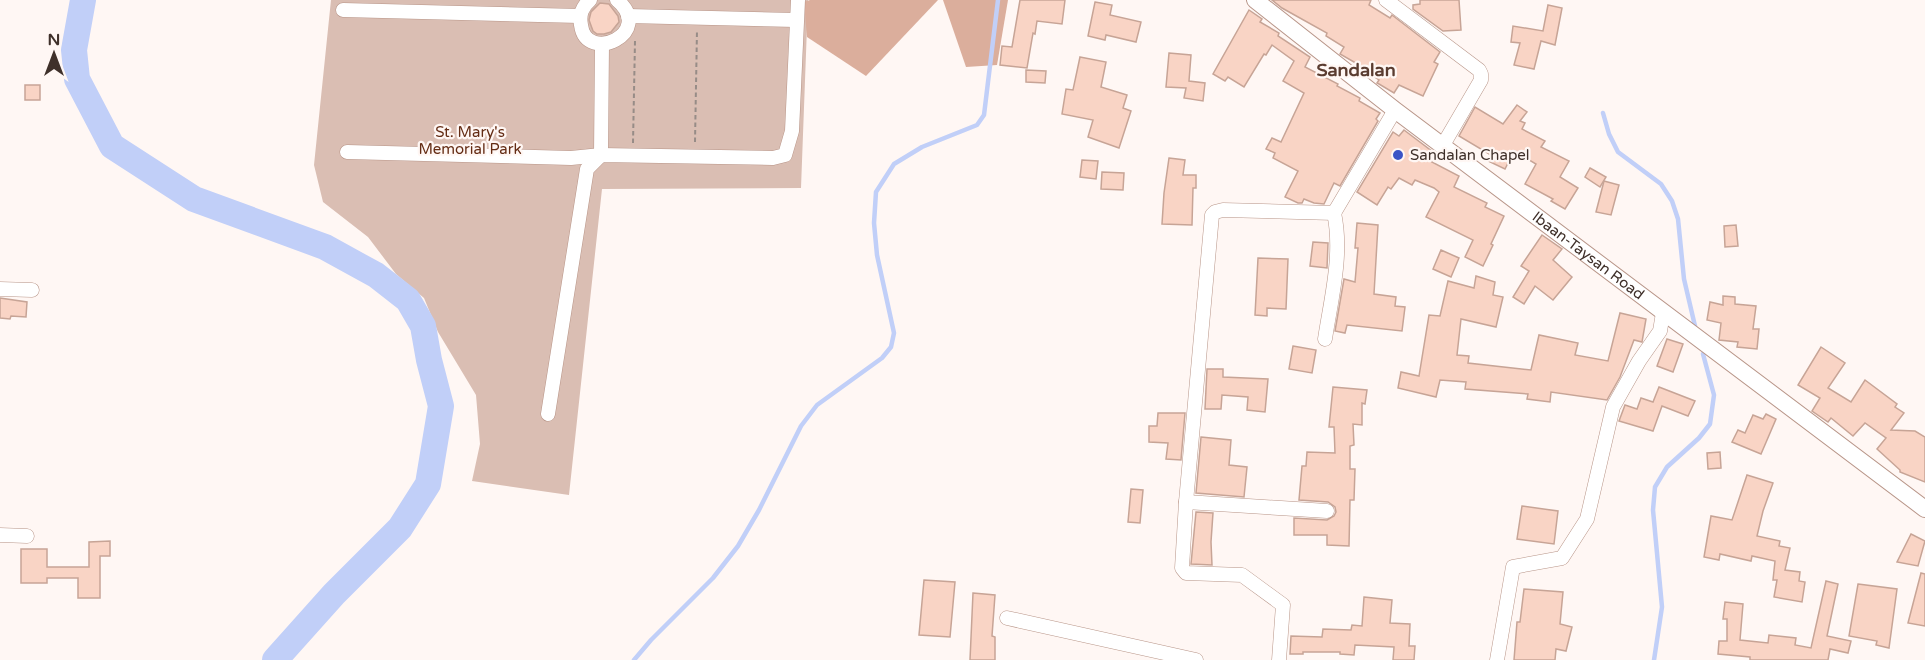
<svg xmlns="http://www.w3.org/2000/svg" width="1925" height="660" font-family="'Varela Round',sans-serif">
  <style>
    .green { fill: #dabeb3 }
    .forest { fill: #dbae9c }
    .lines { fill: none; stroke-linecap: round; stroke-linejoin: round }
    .stream { stroke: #c1cff8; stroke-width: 4.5 }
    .river { stroke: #c1cff8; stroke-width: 26 }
    .building { fill: #f9d4c5; stroke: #c7a496; stroke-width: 1.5 }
    .minor-casing { stroke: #b89588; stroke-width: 15 }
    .major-casing { stroke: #b89588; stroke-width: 18 }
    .path { stroke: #978c87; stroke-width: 2; stroke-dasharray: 4.5 3; stroke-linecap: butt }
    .minor { stroke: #fff; stroke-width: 14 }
    .major { stroke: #fff; stroke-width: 16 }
    .poi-dot { fill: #3b54c6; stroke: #fff7f4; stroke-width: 2 }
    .labels { text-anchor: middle; stroke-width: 4.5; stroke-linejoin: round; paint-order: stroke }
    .park-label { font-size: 15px; fill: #642c14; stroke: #fff7f4 }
    .poi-label { font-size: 15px; fill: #3f302a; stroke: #fff7f4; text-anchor: start }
    .street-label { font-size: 15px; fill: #3f302a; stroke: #fff7f4 }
    .quarter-label { font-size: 18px; font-weight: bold; fill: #5a3c30; stroke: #fff7f4 }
  </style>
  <rect width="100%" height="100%" fill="#fff7f4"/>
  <!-- green -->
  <polygon class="green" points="331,0 808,0 801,188 602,189 569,495 472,481 480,444 476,395 438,332 424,298 396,274 368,237 323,202 314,165"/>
  <!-- forest -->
  <g class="forest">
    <polygon points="810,0 938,0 866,76 807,37 804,2"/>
    <polygon points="943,0 1008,0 997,65 966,67"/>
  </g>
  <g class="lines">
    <!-- stream -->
    <g class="stream">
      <polyline points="1603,113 1609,134 1618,152 1661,184 1672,201 1678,219 1684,279 1695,326"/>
      <polyline points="634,660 651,640 713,578 738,546 759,510 801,426 817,405 882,358 891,347 894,333 877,255 874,223 876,192 894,164 922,147 977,125 984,115 998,0"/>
      <polyline points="1654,660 1662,607 1653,510 1655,487 1667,467 1699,438 1710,424 1714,395 1703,354"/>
    </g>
    <!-- river -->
    <polyline class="river" points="83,0 74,50 77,79 112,146 194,199 325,247 376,275 408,300 423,326 429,360 441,406 428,484 400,528 334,594 275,660"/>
  </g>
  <!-- building -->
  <g class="building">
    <polygon points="1020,0 1065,0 1062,24 1037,21 1035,34 1033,33 1027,68 1000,65 1002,46 1012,47"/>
    <polygon points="1272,0 1371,0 1369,5 1390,18 1392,15 1440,52 1434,62 1438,64 1423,96 1399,85 1394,93 1379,84 1377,83 1379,80 1360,67 1361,66 1340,54 1344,47 1326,36 1327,33 1282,8"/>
    <polygon points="1420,0 1459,0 1461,30 1443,31 1413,9 1413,5 1420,4"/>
    <polygon points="1095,2 1112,5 1110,15 1141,22 1136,42 1106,35 1105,40 1088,36"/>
    <polygon points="600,3 609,4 618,16 619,22 611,32 604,34 597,34 593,31 589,20 591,12"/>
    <polygon points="1548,5 1562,8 1555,45 1541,41 1534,69 1514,65 1520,43 1511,42 1513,26 1543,31"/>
    <polygon points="1249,10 1262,19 1260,22 1279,33 1278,36 1310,57 1305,67 1338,84 1337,86 1360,98 1359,101 1380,113 1376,119 1378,121 1340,186 1334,183 1324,204 1314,203 1304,199 1302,203 1298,203 1285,197 1298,171 1273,158 1275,153 1266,149 1272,138 1281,142 1304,93 1283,81 1294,61 1272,45 1266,55 1264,54 1244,87 1228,77 1225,81 1213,74"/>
    <polygon points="1169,53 1191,55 1189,81 1205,83 1203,101 1184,98 1186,88 1166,87"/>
    <polygon points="1080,57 1106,62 1101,87 1127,95 1123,108 1131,111 1119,148 1088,137 1093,120 1062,114 1066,89 1073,90"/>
    <polygon points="1026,70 1046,71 1045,83 1026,82"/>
    <rect x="25" y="85" width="15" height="15"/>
    <polygon points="1517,105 1527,112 1520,121 1525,123 1522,129 1545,141 1541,147 1569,161 1560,177 1578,188 1565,209 1551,201 1553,199 1525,184 1536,164 1514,151 1505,169 1488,161 1491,155 1459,136 1475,107 1503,124"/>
    <polygon points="1404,130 1433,152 1428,160 1459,176 1454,187 1487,203 1485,207 1504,216 1491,244 1493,245 1483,266 1465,257 1473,240 1426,217 1439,192 1434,188 1415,180 1412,185 1399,178 1391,189 1388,187 1377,205 1357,192 1393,132 1399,136"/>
    <polygon points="1169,158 1185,160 1183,175 1196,175 1196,188 1193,188 1192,225 1162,224 1164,193"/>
    <polygon points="1082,160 1098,161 1096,179 1080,177"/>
    <polygon points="1590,168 1606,177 1600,187 1585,177"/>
    <polygon points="1102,172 1124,173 1123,190 1101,189"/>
    <polygon points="1604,181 1619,185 1611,215 1596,212"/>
    <polygon points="1357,223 1378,225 1374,294 1396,297 1395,306 1405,307 1402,331 1347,325 1345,333 1335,331 1344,279 1355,282 1358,248 1355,248"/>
    <polygon points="1736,225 1738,246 1725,247 1724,226"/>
    <polygon points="1542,235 1562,249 1553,260 1572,277 1553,300 1535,286 1524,304 1513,297 1529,271 1521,266"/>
    <polygon points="1313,242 1328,243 1327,268 1310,266"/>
    <polygon points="1441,250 1459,258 1451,277 1433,269"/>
    <polygon points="1258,258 1288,259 1286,309 1267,308 1267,316 1255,315"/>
    <polygon points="1476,276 1495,282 1493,295 1503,297 1496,327 1461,319 1457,355 1469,356 1468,363 1531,370 1539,335 1578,343 1575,355 1608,361 1620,313 1646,319 1642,342 1634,340 1620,377 1607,400 1551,392 1550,402 1527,399 1528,394 1465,389 1466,382 1440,380 1436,397 1398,388 1401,372 1419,376 1429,315 1440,316 1448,281 1474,288"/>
    <polygon points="1723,296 1735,297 1735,304 1756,306 1753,329 1759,329 1757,349 1737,347 1738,342 1719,340 1721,323 1707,320 1710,302 1723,305"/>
    <polygon points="0,298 27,302 26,317 11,316 10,319 0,318"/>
    <polygon points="1667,339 1683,344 1673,372 1657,366"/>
    <polygon points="1293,346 1316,350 1312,373 1289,369"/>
    <polygon points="1821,347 1845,363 1828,388 1851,402 1865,380 1897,404 1895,407 1904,413 1891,430 1915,431 1925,437 1925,482 1900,472 1900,470 1877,449 1886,438 1865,423 1853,436 1831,418 1828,422 1812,411 1820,398 1798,385"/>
    <polygon points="1207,369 1223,369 1223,377 1268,379 1265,412 1247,410 1248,397 1222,395 1221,409 1205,409"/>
    <polygon points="1333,387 1367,390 1365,404 1362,403 1362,425 1353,424 1354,445 1350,446 1350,469 1355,469 1354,500 1350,500 1349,546 1327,545 1327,535 1294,535 1294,518 1327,520 1334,516 1336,512 1335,507 1328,502 1299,500 1302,466 1306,466 1307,452 1335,453 1334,427 1329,427"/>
    <polygon points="1659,387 1695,401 1688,416 1662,406 1653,431 1619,421 1625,405 1637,409 1641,398 1653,402"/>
    <polygon points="1158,413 1185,413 1181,460 1166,459 1168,443 1149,442 1149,426 1157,426"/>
    <polygon points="1766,414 1776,419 1761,454 1732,442 1738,430 1745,433 1753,415 1763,419"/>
    <polygon points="1201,437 1231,440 1229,465 1247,467 1244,497 1196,493"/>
    <polygon points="1720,452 1721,468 1708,469 1707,453"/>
    <polygon points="1747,475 1773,483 1763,511 1757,536 1780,541 1779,546 1790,548 1785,570 1800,572 1799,581 1805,582 1802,602 1774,597 1777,580 1773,580 1775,561 1752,556 1751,561 1720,554 1719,560 1704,557 1711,516 1732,520"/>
    <polygon points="1131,489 1143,490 1140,523 1128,522"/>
    <polygon points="1522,506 1558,511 1554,544 1517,539"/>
    <polygon points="1196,512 1213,513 1211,542 1212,565 1191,564"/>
    <polygon points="1911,534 1925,541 1918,566 1897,562"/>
    <polygon points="110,541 110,556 100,556 100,598 78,598 78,578 47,578 47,583 21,583 21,549 47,549 47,567 89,567 89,542"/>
    <polygon points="1921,573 1925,574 1925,626 1908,623"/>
    <polygon points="924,580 955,582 950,637 919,635"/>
    <polygon points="1826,581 1838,584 1827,636 1851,641 1848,653 1830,649 1828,660 1750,660 1750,657 1718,654 1719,641 1727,641 1727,619 1723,619 1725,602 1743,604 1740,640 1768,643 1769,635 1796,638 1795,645 1811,648"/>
    <polygon points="1858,584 1897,589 1889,648 1876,645 1877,641 1849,636"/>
    <polygon points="1524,589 1563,592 1560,624 1572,627 1566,651 1556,649 1555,660 1514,660 1517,622 1520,622"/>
    <polygon points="973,593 995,595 992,636 995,637 995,660 970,660"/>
    <polygon points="1364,597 1392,600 1390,623 1410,624 1409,646 1415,646 1414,660 1393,660 1394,647 1355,645 1354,655 1340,654 1340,652 1303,652 1303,654 1290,654 1291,636 1322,637 1323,629 1351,630 1352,625 1362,626"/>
  </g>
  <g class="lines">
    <!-- minor casing -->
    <g class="minor-casing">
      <g id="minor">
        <path d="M590,0C582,7 579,14 581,25C586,65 656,33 617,0"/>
        <polyline points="1386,0 1479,70 1481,74 1481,80 1443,145"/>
        <polyline points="343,10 580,16"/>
        <polyline points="628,16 796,20"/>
        <polyline points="347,152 571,158 601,155 773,158 785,155 792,131 798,0"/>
        <polyline points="0,289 32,290"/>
        <path d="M1325,339C1331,299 1343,254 1334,213"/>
        <polyline points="548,414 587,169 601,155 602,44"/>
        <polyline points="1186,502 1327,511"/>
        <polyline points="0,535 27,536"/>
        <polyline points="1007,618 1196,660"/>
        <polyline points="1279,660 1283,605 1242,575 1186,573 1182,568 1186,502 1212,215 1215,212 1223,210 1334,213 1395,110"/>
        <polyline points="1497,660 1513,567 1562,558 1587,519 1613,407 1639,361 1660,331 1663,313"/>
      </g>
    </g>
    <!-- major casing -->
    <g class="major-casing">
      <g id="major">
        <path id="s1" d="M1255,0L1395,110L1925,509"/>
      </g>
    </g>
    <!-- path -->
    <g class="path">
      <polyline points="695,142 697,30"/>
      <polyline points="633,143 635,41"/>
    </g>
    <!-- minor -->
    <use href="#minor" class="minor"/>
    <!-- major -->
    <use href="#major" class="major"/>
  </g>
  <!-- markers -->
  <circle class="poi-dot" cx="1398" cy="155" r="6"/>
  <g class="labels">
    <!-- park labels -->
    <g class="park-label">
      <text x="470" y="137">St. Mary's<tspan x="470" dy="17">Memorial Park</tspan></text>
    </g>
    <!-- poi labels -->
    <g class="poi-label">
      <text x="1410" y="160">Sandalan Chapel</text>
    </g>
    <!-- street labels -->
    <g class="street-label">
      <text dy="5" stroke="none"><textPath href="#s1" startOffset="420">Ibaan-Taysan Road</textPath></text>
    </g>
    <!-- quarter labels -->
    <g class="quarter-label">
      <text x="1356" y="76">Sandalan</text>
    </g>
  </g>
  <!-- north arrow -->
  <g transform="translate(54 54)" stroke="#fff7f4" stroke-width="4.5" paint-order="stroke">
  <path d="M0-4.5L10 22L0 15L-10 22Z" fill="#3f302a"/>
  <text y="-9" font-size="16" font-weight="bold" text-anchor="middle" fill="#3f302a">N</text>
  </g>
</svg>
